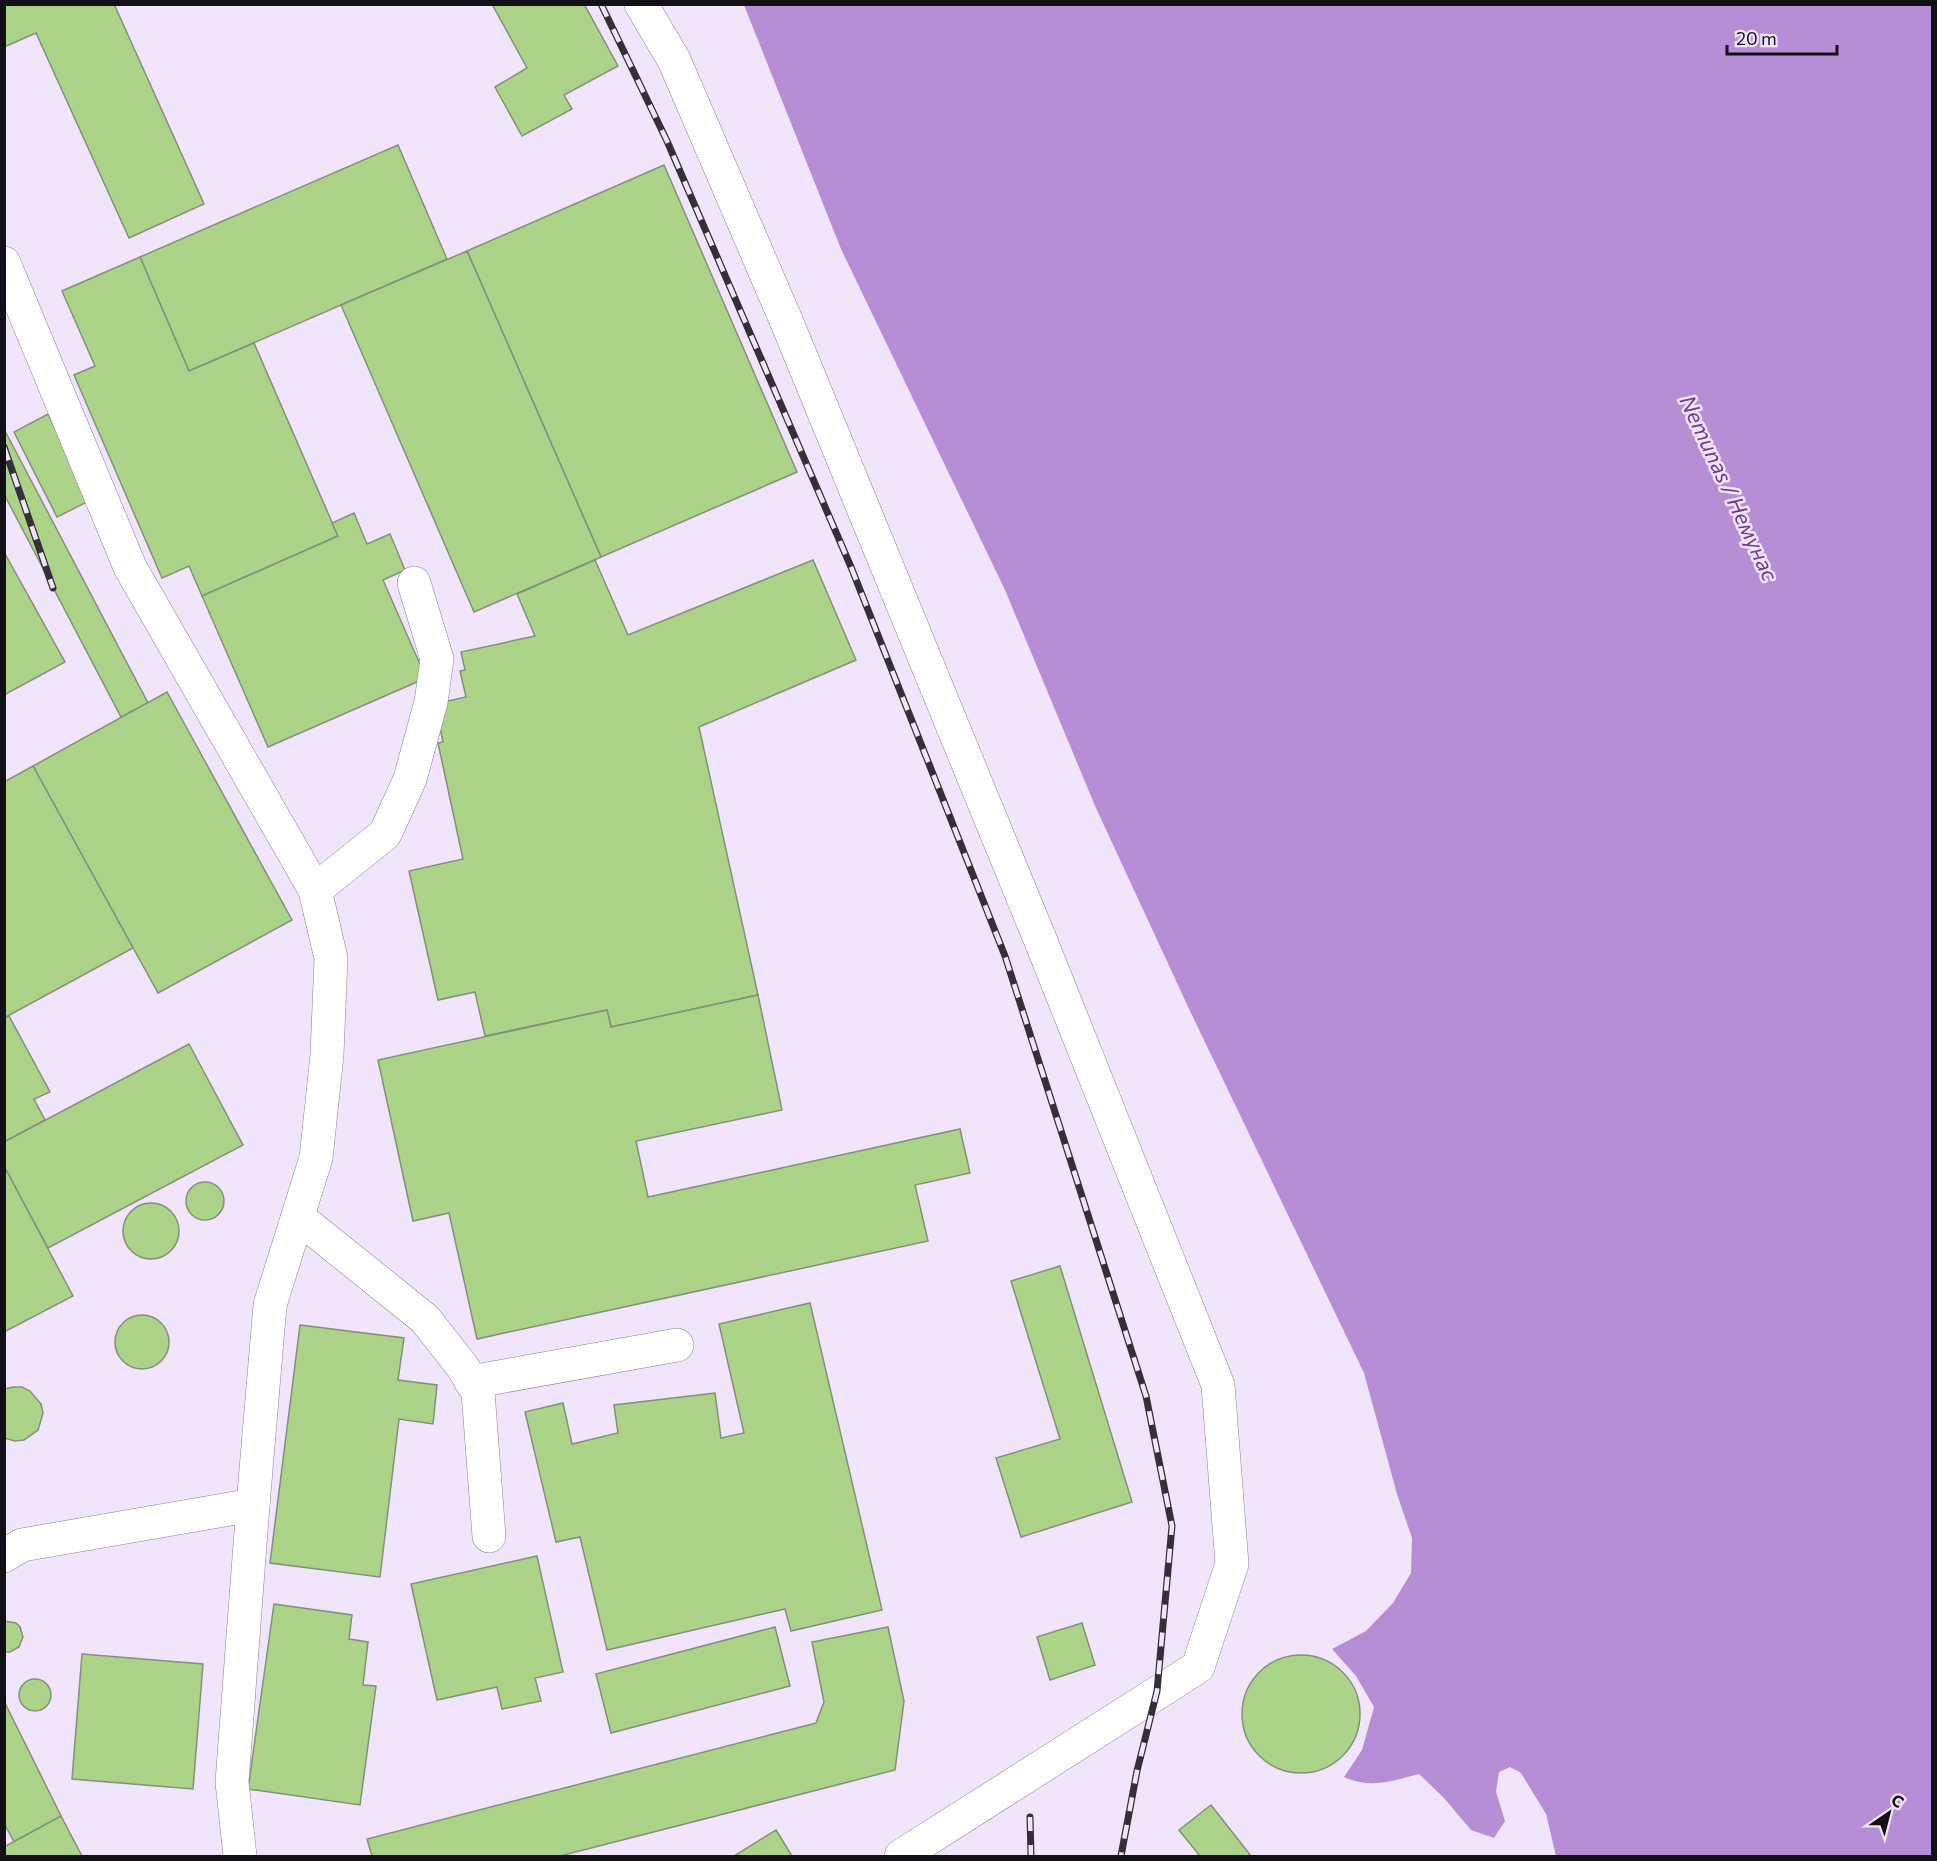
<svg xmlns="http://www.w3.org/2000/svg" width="1937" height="1861" font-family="Commissioner,sans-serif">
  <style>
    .water { fill: #b68ed5 }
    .building { fill: #abd489; stroke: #84907b; stroke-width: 1.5 }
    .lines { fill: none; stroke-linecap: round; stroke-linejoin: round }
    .minor-casing { stroke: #8c8195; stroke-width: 34 }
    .minor { stroke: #fff; stroke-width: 33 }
    .rail-casing { stroke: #342f38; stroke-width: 7 }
    .rail { stroke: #f1e5fc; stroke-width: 4.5; stroke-dasharray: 14; stroke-linecap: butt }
    .labels { text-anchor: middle; stroke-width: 5; stroke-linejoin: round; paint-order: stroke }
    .water-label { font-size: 22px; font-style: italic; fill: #6d3b8f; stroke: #f1e5fc }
  </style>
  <rect width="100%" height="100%" fill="#f1e5fc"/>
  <!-- water -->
  <path class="water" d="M744,5H1932V1856H1556L1546,1814L1521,1773L1510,1767L1499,1772L1496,1792L1505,1821L1494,1838L1471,1830L1444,1798L1419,1774C1391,1781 1372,1789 1344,1777L1362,1750L1374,1707L1356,1676L1332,1649L1366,1631L1393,1603L1411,1573L1412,1538L1397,1494L1364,1373L1190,1011L1096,808L1005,590L841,249Z"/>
  <!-- building -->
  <g class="building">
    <polygon points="4,4 114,4 204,204 129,238 36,33 4,47"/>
    <polygon points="492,4 584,4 618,66 564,95 572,109 522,136 495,87 527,68"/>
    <polygon points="398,145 447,259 189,371 140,257"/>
    <polygon points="664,165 797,472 601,557 467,251"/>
    <polygon points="467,251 601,557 474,612 341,305"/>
    <polygon points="140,257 189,371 254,343 338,536 202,596 189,566 162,578 74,375 95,366 62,291"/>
    <polygon points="48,414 91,500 57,517 14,432"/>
    <polygon points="4,429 148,703 121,717 4,494"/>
    <polygon points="354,513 367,544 390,534 405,570 383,580 426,678 268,747 202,596 338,536 332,523"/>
    <polygon points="4,552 65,662 4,695"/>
    <polygon points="595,560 628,635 813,560 856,660 699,727 758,995 611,1027 607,1010 485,1036 475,992 438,1000 409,871 463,859 438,743 443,742 435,704 466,697 460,671 465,670 461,652 535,636 517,594"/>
    <polygon points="167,692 292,920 158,993 33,766"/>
    <polygon points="33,766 133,948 4,1018 4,782"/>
    <polygon points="758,995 782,1110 636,1141 648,1197 960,1129 970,1173 915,1185 928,1241 477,1339 449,1213 413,1221 378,1060 607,1010 611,1027"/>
    <polygon points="9,1016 50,1092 34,1099 45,1120 4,1142 4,1018"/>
    <polygon points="189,1044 243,1145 48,1248 4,1166 4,1142"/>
    <polygon points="4,1166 73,1296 4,1332"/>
    <circle cx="205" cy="1201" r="19"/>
    <circle cx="151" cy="1231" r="28"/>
    <polygon points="1060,1266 1132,1502 1021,1537 996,1458 1060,1439 1011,1281"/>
    <polygon points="810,1303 882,1610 791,1631 785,1609 607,1650 580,1537 556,1542 525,1412 563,1403 572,1444 618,1433 614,1405 715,1393 721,1438 744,1433 719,1324"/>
    <circle cx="142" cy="1342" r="27"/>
    <polygon points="300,1325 404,1338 398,1380 437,1385 433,1424 399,1419 380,1577 270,1563"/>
    <polygon points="13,1387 22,1387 30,1391 41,1404 43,1413 38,1430 24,1440 15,1441 4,1438 4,1389"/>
    <polygon points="537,1556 563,1672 535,1678 541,1701 502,1709 497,1687 437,1700 411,1584"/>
    <polygon points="274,1604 352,1615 349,1639 368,1642 363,1685 376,1686 360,1805 248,1789"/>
    <polygon points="4,1621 16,1623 20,1627 23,1637 19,1647 10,1652 4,1652"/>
    <polygon points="1082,1623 1095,1665 1050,1680 1037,1637"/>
    <polygon points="775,1627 790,1686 611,1733 596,1674"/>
    <polygon points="888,1627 904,1701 895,1770 560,1856 372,1856 367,1839 816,1723 824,1702 812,1642"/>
    <polygon points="82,1654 203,1664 193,1789 72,1779"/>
    <circle cx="1301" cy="1714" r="59"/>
    <circle cx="35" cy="1695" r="16"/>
    <polygon points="4,1701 61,1816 14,1842 4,1823"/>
    <polygon points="1211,1805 1251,1856 1200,1856 1179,1830"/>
    <polygon points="61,1816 82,1856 4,1856 4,1847"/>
    <polygon points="776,1830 792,1856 734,1856"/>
  </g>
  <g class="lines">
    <!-- minor casing -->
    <g class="minor-casing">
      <g id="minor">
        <polyline points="641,4 674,60 788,325 1042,944 1218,1385 1232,1564 1198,1667 901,1856"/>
        <polyline points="4,263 130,567 315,890 331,958 327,1055 316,1158 270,1305 253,1505 232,1782 240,1856"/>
        <polyline points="315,890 385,834 410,779 431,702 437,659 414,583"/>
        <polyline points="298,1217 425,1319 462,1366 478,1392 489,1536"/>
        <polyline points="471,1382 677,1345"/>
        <polyline points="4,1556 22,1545 253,1505"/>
      </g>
    </g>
    <!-- minor -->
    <use href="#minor" class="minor"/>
    <!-- rail casing -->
    <g class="rail-casing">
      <g id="rail">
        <polyline points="601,4 667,141 851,567 1005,956 1146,1396 1172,1526 1157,1691 1137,1771 1121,1856"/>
        <polyline points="4,447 53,588"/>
        <polyline points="1030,1817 1031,1856"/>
      </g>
    </g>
    <!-- rail -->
    <use href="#rail" class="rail"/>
  </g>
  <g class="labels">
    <!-- water labels -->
    <g class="water-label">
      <text transform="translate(1729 488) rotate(65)" y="8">Nemunas / Немунас</text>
    </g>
  </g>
  <!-- border -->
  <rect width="1937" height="1861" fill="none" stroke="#130f16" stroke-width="12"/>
  <!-- north arrow -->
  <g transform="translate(1889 1813) rotate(35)" stroke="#f1e5fc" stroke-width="4.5" paint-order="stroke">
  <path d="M0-4.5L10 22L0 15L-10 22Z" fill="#130f16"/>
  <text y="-9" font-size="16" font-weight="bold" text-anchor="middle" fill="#130f16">С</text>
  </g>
  <!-- scale -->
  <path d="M1727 45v9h110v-9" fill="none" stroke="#130f16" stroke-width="3"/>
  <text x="1736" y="45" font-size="18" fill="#130f16" stroke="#f1e5fc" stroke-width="4.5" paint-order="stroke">20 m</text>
</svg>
